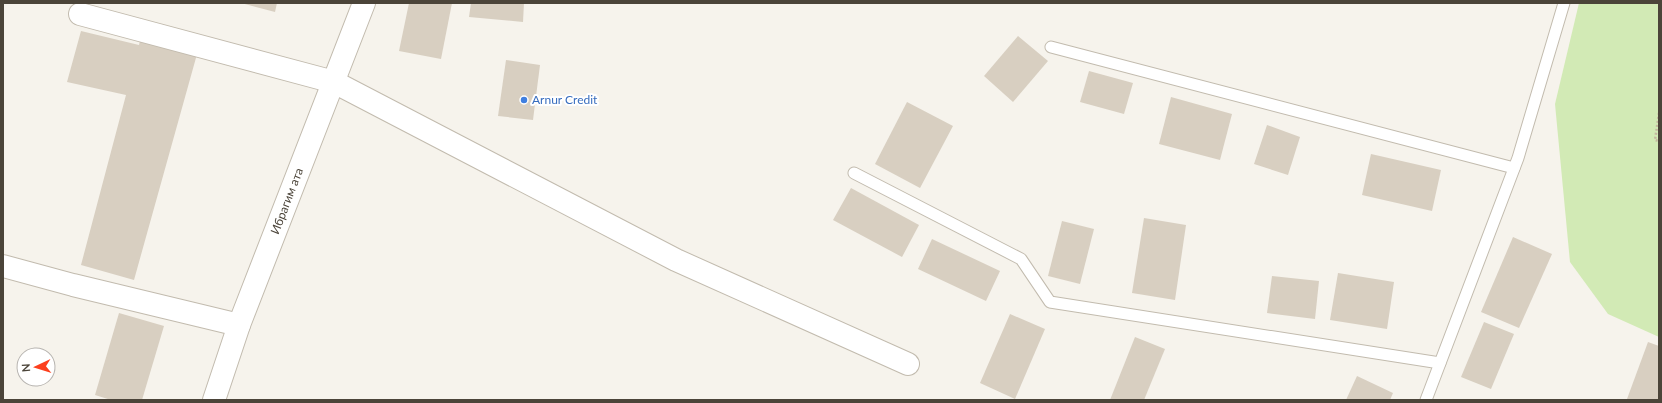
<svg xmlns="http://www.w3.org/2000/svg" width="1662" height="403" font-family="Lato,sans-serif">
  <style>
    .green { fill: #d2eab5 }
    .building { fill: #d8cfc1 }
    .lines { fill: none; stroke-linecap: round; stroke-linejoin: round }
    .service-casing { stroke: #c2bbae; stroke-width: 13 }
    .minor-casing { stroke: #c2bbae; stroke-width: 24 }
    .tertiary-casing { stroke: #c2bbae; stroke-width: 24 }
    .path { stroke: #c4b79f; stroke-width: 2.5; stroke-dasharray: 2 2; stroke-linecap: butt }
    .service { stroke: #fff; stroke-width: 11 }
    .minor { stroke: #fff; stroke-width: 22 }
    .tertiary { stroke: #fff; stroke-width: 22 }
    .shop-dot { fill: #3f7fe0; stroke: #fff; stroke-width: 1.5 }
    .labels { text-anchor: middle; stroke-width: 4; stroke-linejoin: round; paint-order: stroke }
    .shop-label { font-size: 12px; fill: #366cbe; stroke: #fff; text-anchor: start }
    .street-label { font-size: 12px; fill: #4b4439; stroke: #fff }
  </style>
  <rect width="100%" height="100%" fill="#f6f3ec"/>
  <!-- green -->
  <polygon class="green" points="1579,3 1659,3 1659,337 1608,314 1570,262 1555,104"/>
  <!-- building -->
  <g class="building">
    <polygon points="241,3 277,3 275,12"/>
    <polygon points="409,3 452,3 441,59 399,51"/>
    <polygon points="471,3 524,3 523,22 469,17"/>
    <polygon points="81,31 139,45 142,32 199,47 134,280 81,265 126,95 67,82"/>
    <polygon points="1018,36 1048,61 1013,102 984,76"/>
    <polygon points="506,60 540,65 533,120 498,116"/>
    <polygon points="1089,71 1133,83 1124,114 1080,102"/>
    <polygon points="1171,97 1232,114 1220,160 1159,144"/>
    <polygon points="907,102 953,126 920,188 875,164"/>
    <polygon points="1267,125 1300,137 1288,175 1254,164"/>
    <polygon points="1371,154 1441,170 1432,211 1362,195"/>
    <polygon points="851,188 919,225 902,257 833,220"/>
    <polygon points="1144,218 1186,225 1175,300 1132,293"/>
    <polygon points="1062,221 1094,229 1080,284 1048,276"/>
    <polygon points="1513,237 1552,254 1519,328 1481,312"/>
    <polygon points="932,239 1000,271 986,301 918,269"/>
    <polygon points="1338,273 1394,282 1387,329 1330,320"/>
    <polygon points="1272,276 1319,281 1315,319 1267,313"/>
    <polygon points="119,313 164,326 142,400 111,400 95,395"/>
    <polygon points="1010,314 1045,329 1015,399 980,383"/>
    <polygon points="1484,322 1514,334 1491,389 1461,377"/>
    <polygon points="1135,337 1165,349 1144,400 1110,400"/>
    <polygon points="1648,342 1659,346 1659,400 1630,400 1627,399"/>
    <polygon points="1357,376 1393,393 1390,400 1346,400"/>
  </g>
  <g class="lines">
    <!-- service casing -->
    <g class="service-casing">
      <g id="service">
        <polyline points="1051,47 1514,168"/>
        <polyline points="854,173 1021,259 1050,302 1440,363"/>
        <polyline points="1426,400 1518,158 1564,3"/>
      </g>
    </g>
    <!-- minor casing -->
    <g class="minor-casing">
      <g id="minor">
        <polyline points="80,14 334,82 676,260 908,364"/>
        <polyline points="3,266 73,285 239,325"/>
      </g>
    </g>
    <!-- tertiary casing -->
    <g class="tertiary-casing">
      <g id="tertiary">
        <path id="s1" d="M214,400L239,325L364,3"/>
      </g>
    </g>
    <!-- path -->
    <polyline class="path" points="1659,113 1655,140 1659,141"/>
    <!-- service -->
    <use href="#service" class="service"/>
    <!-- minor -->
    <use href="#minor" class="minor"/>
    <!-- tertiary -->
    <use href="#tertiary" class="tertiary"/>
  </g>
  <!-- markers -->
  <circle class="shop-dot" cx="524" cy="100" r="4"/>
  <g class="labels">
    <!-- shop labels -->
    <g class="shop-label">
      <text x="532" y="104">Arnur Credit</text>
    </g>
    <!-- street labels -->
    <g class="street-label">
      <text dy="4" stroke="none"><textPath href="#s1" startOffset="212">Ибрагим ата</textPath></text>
    </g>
  </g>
  <!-- border -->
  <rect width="1662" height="403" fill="none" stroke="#4b4439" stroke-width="8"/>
  <!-- north arrow -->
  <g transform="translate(36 367) rotate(266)"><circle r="19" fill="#ffffff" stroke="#b7b4b0"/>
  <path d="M0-3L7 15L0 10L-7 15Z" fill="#fc3f1d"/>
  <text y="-6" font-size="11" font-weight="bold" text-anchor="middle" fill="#4b4439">N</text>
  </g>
</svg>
